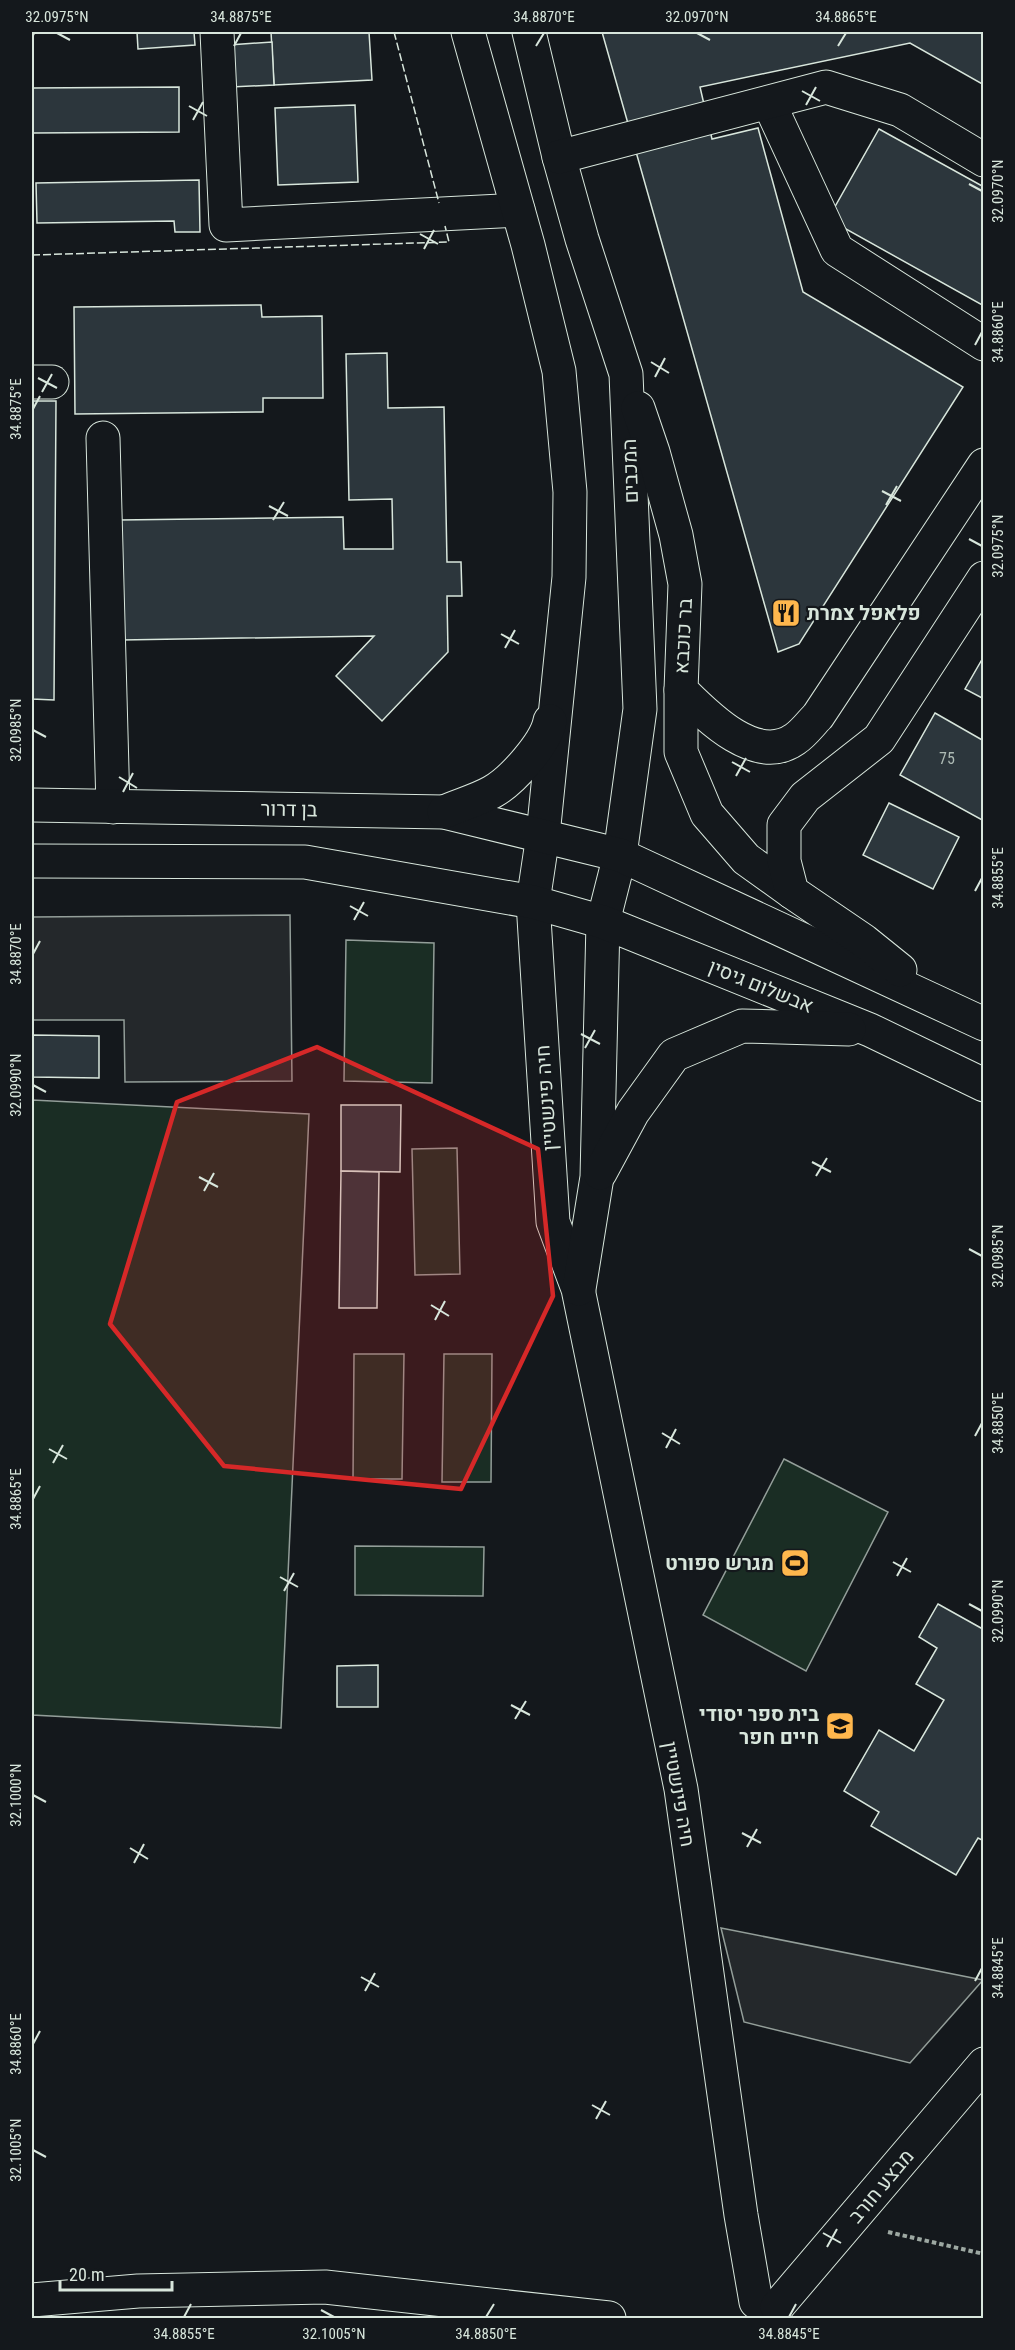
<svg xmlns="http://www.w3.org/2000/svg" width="1015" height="2350" font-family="'Roboto Condensed',Heebo,sans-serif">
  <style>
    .green { fill: #1a2d24; stroke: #939e99; stroke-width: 1.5 }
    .parking { fill: #24282b; stroke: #939e99; stroke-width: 1.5 }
    .building { fill: #2c363c; stroke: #d8e6dc; stroke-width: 1.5 }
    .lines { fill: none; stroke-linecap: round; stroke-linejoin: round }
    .minor-casing { stroke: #d8e6dc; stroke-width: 35 }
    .path { stroke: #9da8a2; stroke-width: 4; stroke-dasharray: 4.5 3; stroke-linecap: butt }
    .minor { stroke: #14181c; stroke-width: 33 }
    .fence { stroke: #d8e6dc; stroke-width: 1.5; stroke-dasharray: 8 3; stroke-linecap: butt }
    .marked { fill: #d62828; fill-opacity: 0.2; stroke: #d62828; stroke-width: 4.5; stroke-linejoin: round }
    .ticks { fill: none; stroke: #d8e6dc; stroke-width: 2 }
    .labels { text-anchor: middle; stroke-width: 4.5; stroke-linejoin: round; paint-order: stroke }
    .number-label { font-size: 16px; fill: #adbab4 }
    .street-label { font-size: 20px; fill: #d8e6dc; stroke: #14181c }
    .poi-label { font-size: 20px; font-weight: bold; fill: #d8e6dc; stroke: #14181c; text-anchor: end }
    .neatline { fill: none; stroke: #d8e6dc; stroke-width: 2 }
    .ticks-label { font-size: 15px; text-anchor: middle; fill: #d8e6dc }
  </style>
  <rect width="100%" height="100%" fill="#14181c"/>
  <!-- green -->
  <g class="green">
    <polygon points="346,940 434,943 432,1083 344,1081"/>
    <polygon points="32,1100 309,1114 281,1728 32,1715"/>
    <polygon points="457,1148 460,1274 415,1275 412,1149"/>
    <polygon points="354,1354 404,1354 402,1479 353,1479"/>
    <polygon points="444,1354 492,1354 491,1482 442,1482"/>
    <polygon points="784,1459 888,1512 806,1671 703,1615"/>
    <polygon points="355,1546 484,1547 483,1596 355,1595"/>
  </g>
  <!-- parking -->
  <g class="parking">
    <polygon points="290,915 292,1081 125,1082 124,1020 32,1020 32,917"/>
    <polygon points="721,1928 983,1980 910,2063 744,2022"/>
  </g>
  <!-- building -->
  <g class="building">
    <polygon points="137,32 194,32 195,45 138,49"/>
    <polygon points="271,32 369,32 372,80 274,85"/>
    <polygon points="602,32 984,32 984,85 910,43 700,87 712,139 758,128 803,292 963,387 799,644 778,652"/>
    <polygon points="272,42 274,85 231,87 229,45"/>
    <polygon points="179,87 179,132 33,133 32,88"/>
    <polygon points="355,105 358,182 278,185 275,108"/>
    <polygon points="879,129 984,187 984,306 828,219"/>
    <polygon points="199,180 200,232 175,232 174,221 37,223 36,183"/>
    <polygon points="261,305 262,317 322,316 323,398 263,398 263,412 75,414 74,307"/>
    <polygon points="387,353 388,408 444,407 447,562 461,562 462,596 447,596 448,652 382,721 336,676 374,636 121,640 119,520 343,517 344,549 393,549 392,499 349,500 346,354"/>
    <polygon points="32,401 56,401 54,700 32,699"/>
    <polygon points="984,656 984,699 965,689"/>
    <polygon points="935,713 984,741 984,821 900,775"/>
    <polygon points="889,803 959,837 933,889 863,855"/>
    <polygon points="32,1035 99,1036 99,1078 32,1077"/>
    <polygon points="341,1105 401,1105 400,1172 341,1171"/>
    <polygon points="341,1171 379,1172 377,1308 339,1308"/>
    <polygon points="938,1604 981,1628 984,1626 984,1841 978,1838 956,1875 871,1826 879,1812 844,1791 879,1730 914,1751 944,1700 916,1684 937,1648 919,1637"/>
    <polygon points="378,1665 378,1707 337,1707 337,1666"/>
  </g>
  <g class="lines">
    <!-- minor casing -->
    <g class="minor-casing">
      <g id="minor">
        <polyline points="217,32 226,225 518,210"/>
        <polyline points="468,32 528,245 559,371 570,492 569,577 543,835 533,902 553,1222 578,1289 681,1789 741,2215 756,2302"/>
        <polyline points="529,32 559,157 582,239 626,374 640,709 620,855 603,922 597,1177 579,1289"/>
        <polyline points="769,103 837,250 984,344"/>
        <polyline points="559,157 826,87 900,110 984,160"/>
        <polyline points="32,382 52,382"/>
        <path d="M638,408L653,452L676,535L685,584L681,690C706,715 756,767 795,739C804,733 811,723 818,716L984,465"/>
        <polyline points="103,438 113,807"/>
        <polyline points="681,690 681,752 707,814 746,859 792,892"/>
        <polyline points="32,805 444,812 620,855 984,1024"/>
        <path d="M444,812C460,805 478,800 492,792C512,781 546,743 550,721"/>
        <polyline points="32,861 305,862 533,902 603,922 870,1030 984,1085"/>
        <polyline points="900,970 864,941 792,892 784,861 784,825 805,797 879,739 984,578"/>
        <polyline points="600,1173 633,1112 674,1055 742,1026 849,1029"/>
        <polyline points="32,2300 138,2291 325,2287 609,2318"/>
        <polyline points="777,2307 984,2064"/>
      </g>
    </g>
    <!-- path -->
    <polyline class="path" points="888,2232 984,2254"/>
    <!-- minor -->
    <use href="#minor" class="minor"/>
    <!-- fence -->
    <g class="fence">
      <polyline points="394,32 439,203"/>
      <polyline points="32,38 35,32"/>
      <polyline points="32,255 449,242 445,226"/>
    </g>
  </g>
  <!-- marked area -->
  <path class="marked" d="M317,1047L538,1149L553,1296L461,1489L224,1466L110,1324L177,1102Z"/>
  <!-- ticks -->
  <path class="ticks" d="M57,33L70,40M697,33L710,40M234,46L241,33M536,46L544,33M838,46L846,33M802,91L820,101M806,105L816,87M189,106L207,116M193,120L203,102M969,184L982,191M420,234L438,244M424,249L434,230M975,345L982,332M651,362L669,373M655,377L665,358M38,378L57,388M42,392L52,374M33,409L40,396M882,491L901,501M886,505L897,486M269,506L288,516M273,520L284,502M969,539L982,546M501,634L519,644M505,648L515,630M33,730L46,737M732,762L750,772M736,776L746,758M119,777L137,788M123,792L133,773M975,891L982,878M350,906L368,916M354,920L364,902M33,954L40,941M581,1034L600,1044M585,1048L595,1030M33,1085L46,1092M812,1162L831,1172M816,1176L827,1158M199,1177L218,1187M204,1191L214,1173M969,1249L982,1256M431,1305L449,1316M435,1320L445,1301M662,1433L680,1444M975,1436L982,1423M666,1448L676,1429M49,1449L67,1459M53,1463L63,1445M33,1499L40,1486M893,1562L911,1572M897,1576L907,1558M280,1577L298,1587M284,1591L294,1573M969,1604L982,1611M511,1705L530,1715M515,1719L526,1701M33,1795L46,1802M742,1833L761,1843M747,1847L757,1829M130,1848L148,1859M134,1863L144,1844M361,1977L379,1987M975,1981L982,1968M365,1991L375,1973M33,2044L40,2031M592,2105L610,2115M596,2119L606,2101M33,2150L46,2157M823,2233L841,2243M827,2247L837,2229M321,2310L334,2317M184,2317L191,2304M486,2317L494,2304M789,2317L796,2304"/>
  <!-- icons -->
  <defs>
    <g id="restaurant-square" transform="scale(1.5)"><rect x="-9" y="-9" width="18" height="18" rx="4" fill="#ffb74d" stroke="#14181c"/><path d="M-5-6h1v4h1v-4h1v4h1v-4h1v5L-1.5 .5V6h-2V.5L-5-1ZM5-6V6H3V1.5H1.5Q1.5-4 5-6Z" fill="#111"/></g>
    <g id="stadium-square" transform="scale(1.5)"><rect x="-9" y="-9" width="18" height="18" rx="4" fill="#ffb74d" stroke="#14181c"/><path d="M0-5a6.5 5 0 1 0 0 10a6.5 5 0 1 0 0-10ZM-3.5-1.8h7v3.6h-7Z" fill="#111"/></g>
    <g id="school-square" transform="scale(1.5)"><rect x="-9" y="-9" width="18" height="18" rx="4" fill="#ffb74d" stroke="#14181c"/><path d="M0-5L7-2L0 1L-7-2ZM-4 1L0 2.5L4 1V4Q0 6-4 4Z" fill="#111"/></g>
  </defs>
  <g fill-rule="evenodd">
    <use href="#restaurant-square" x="786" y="613"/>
    <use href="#stadium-square" x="795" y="1563"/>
    <use href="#school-square" x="840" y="1726"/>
  </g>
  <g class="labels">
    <!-- number labels -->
    <g class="number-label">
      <text x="947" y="764">75</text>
    </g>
    <!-- street labels -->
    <g class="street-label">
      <text transform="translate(630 471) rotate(-92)" y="7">המכבים</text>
      <text transform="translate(683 636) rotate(-87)" y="7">בר כוכבא</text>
      <text transform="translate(289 809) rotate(1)" y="7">בן דרור</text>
      <text transform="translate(761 986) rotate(22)" y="7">אבשלום גיסין</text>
      <text transform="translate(546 1098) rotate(-94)" y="7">חיה פינשטיין</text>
      <text transform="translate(679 1794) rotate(80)" y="7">חיה פינשטיין</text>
      <text transform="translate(881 2186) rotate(-50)" y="7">מבצע חורב</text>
    </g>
    <!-- poi labels -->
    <g class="poi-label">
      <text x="807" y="620" text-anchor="start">פלאפל צמרת</text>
      <text x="774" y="1570">מגרש ספורט</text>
      <text x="819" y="1721">בית ספר יסודי<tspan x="819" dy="23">חיים חפר</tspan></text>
    </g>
  </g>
  <!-- border -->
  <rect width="1015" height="2350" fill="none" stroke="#14181c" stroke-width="66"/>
  <!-- scale -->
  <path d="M60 2281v9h112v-9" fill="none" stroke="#d8e6dc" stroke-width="3"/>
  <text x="69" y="2281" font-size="18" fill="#d8e6dc" stroke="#14181c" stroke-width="4.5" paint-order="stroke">20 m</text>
  <rect x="33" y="33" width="949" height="2284" class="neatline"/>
  <g class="ticks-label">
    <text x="57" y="22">32.0975°N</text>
    <text x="241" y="22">34.8875°E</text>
    <text x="544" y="22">34.8870°E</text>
    <text x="697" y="22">32.0970°N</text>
    <text x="846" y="22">34.8865°E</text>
    <text transform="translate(998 191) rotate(-90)" y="5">32.0970°N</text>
    <text transform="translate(998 332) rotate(-90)" y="5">34.8860°E</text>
    <text transform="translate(16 409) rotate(-90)" y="5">34.8875°E</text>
    <text transform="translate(998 546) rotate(-90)" y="5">32.0975°N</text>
    <text transform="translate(16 730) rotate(-90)" y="5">32.0985°N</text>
    <text transform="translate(998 878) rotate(-90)" y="5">34.8855°E</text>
    <text transform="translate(16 954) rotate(-90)" y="5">34.8870°E</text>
    <text transform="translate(16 1085) rotate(-90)" y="5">32.0990°N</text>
    <text transform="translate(998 1256) rotate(-90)" y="5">32.0985°N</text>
    <text transform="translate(998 1423) rotate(-90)" y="5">34.8850°E</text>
    <text transform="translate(16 1499) rotate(-90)" y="5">34.8865°E</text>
    <text transform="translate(998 1611) rotate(-90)" y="5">32.0990°N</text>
    <text transform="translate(16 1795) rotate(-90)" y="5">32.1000°N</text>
    <text transform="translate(998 1968) rotate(-90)" y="5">34.8845°E</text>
    <text transform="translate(16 2044) rotate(-90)" y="5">34.8860°E</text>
    <text transform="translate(16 2150) rotate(-90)" y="5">32.1005°N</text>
    <text x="184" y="2339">34.8855°E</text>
    <text x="334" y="2339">32.1005°N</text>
    <text x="486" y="2339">34.8850°E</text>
    <text x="789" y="2339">34.8845°E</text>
  </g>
</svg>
